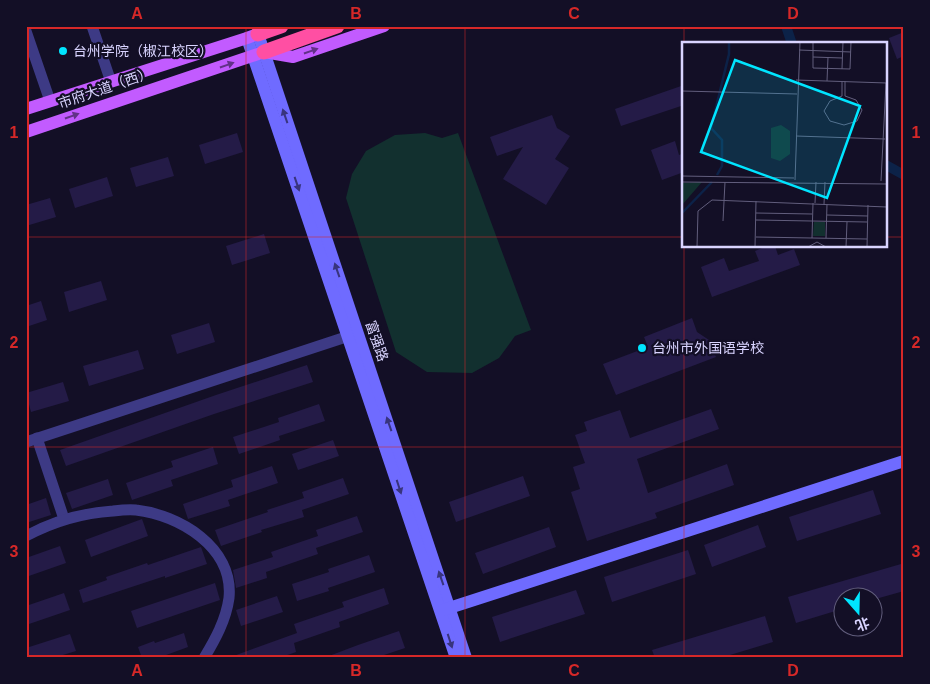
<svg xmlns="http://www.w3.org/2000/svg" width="930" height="684" font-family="Arial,'Noto Sans SC',sans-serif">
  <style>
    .green { fill: #12302f }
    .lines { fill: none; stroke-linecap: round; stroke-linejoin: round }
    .canal { stroke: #0c2248; stroke-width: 10 }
    .building { fill: #241b47 }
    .street { stroke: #3d3a85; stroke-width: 11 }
    .secondary { stroke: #6f6bff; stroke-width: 12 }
    .primary { stroke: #c25bff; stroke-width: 12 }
    .highway { stroke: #ff4fa3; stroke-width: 15 }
    .oneway { fill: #623188 }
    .oneway2 { fill: #38347d }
    .grid { fill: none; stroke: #d62828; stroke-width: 1; stroke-opacity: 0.55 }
    .poi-dot { fill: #00e5ff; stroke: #130f26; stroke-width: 2 }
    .labels { text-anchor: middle; stroke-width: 4.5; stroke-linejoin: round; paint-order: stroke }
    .poi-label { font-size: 14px; fill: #d9d4ff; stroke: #130f26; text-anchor: start }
    .street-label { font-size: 14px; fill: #d9d4ff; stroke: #130f26 }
    .inset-river { fill: none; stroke: #0c2248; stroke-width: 2.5 }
    .inset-road { fill: none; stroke: #625e7d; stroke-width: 1 }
    .view { fill: #00e5ff; fill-opacity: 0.15; stroke: #00e5ff; stroke-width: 2.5 }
    .inset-edge { fill: none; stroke: #d9d4ff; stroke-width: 2.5 }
    .neatline { fill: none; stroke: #d62828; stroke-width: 2 }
    .grid-label { font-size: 16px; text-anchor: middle; font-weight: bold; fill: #d62828 }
  </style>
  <rect width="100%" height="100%" fill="#130f26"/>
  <!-- green -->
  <polygon class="green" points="425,133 442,138 458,133 531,330 515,336 499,358 472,373 427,372 396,352 346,198 352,174 366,151 395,135"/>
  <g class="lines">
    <!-- canal -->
    <g class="canal">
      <polyline points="786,26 792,44"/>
      <polyline points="886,165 904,175"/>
    </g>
  </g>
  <!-- building -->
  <g class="building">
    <polygon points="904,32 904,56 897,59 889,38"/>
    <polygon points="684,85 684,105 621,126 615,109"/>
    <polygon points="552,115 557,128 570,136 555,159 569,168 546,205 503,179 523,147 497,156 490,137"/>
    <polygon points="237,133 243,152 205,164 199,145"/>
    <polygon points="675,141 679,155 684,153 684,172 662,180 651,150"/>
    <polygon points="168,157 174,176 136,187 130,168"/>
    <polygon points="107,177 113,196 75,208 69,189"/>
    <polygon points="50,198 56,217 26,226 26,205"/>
    <polygon points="264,234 270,253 232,265 226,246"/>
    <polygon points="767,246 775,246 778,255 794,249 800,265 712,297 701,267 724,258 729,271 759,261 755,251"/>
    <polygon points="101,281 107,300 69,312 64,292"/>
    <polygon points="41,301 47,320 26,327 26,306"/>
    <polygon points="692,318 697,332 709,340 716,357 616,395 603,364 648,347 644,337"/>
    <polygon points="209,323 215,342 177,354 171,335"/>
    <polygon points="138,350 144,369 89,386 83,366"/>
    <polygon points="307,365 313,382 214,414 66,466 60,450 216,395"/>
    <polygon points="63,382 69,401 31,412 26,393"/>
    <polygon points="319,404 325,421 279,436 280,440 239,454 233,437 279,422 278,418"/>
    <polygon points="711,409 719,429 637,459 648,493 727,464 734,485 655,513 657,518 587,541 571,492 580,489 573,467 585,463 575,435 587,431 584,422 620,410 630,438"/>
    <polygon points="333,440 339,456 298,470 292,454"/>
    <polygon points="213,447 218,464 171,480 173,486 132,500 126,483 173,467 171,461"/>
    <polygon points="272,466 278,483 228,500 230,506 188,519 183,504 233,487 231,480"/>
    <polygon points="523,476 530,496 456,522 449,502"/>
    <polygon points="343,478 349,494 302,510 304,517 261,530 262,532 221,546 215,530 268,512 267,510 304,498 302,492"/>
    <polygon points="108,479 113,495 72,509 66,493"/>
    <polygon points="873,490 881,514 797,541 789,517"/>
    <polygon points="46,498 51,515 26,523 26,505"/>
    <polygon points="357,516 363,532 316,548 318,554 266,572 267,578 236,588 233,570 273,557 271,552 318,536 316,530"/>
    <polygon points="142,519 148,536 91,557 85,540"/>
    <polygon points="758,525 766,547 712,567 704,545"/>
    <polygon points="549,527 556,547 483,574 475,553"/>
    <polygon points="60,546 66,563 26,577 26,558"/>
    <polygon points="201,547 207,564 165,578 165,576 83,603 79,590 107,580 106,577 147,563 148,565"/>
    <polygon points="688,550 696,574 612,602 604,577"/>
    <polygon points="369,555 375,572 328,588 329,591 297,601 292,584 329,572 328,569"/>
    <polygon points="901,564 904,575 904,591 872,600 872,596 842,596 842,609 796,623 788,597"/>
    <polygon points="215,583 220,600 137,628 131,611"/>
    <polygon points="384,588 389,604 339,622 340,627 294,643 296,652 279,658 228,658 297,633 294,624 344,607 342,602"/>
    <polygon points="576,590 585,614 500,642 492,617"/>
    <polygon points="64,593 70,610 29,624 26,616 26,606"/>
    <polygon points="277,596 283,612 241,626 236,610"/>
    <polygon points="765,616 773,642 720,658 655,658 652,650"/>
    <polygon points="399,631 405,648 375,658 329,658 329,656 358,645"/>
    <polygon points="184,633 188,647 158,658 142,658 138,647 154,641 155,643"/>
    <polygon points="70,634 76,651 53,658 26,658 26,648"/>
  </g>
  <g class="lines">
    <!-- street -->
    <g class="street">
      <polyline points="92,26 111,82"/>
      <polyline points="26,31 50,101"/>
      <polyline points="37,438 64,519"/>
      <polyline points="26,442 349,336"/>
      <path d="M26,536C54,521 81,513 113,511C121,510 129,509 136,510C179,515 234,547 229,598C226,620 215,640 204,658"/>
    </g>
    <!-- secondary -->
    <g class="secondary">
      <polyline points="258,34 466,658"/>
      <polyline points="247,38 456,658"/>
      <polyline points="443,610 904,461"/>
    </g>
    <!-- primary -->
    <g class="primary">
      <polyline points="26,109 247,38 258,34 264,26"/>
      <polyline points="26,132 264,52 293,57 384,26"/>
    </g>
    <!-- highway -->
    <g class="highway">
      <polyline points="258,34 281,26"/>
      <polyline points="264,52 337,26"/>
    </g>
  </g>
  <!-- one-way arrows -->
  <defs><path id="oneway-solid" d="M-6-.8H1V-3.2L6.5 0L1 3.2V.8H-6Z" transform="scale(1.25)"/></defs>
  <g class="oneway">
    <use href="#oneway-solid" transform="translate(311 51) rotate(-19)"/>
    <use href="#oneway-solid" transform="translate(227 65) rotate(-19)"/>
    <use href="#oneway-solid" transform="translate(72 116) rotate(-19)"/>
  </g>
  <g class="oneway2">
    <use href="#oneway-solid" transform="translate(285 116) rotate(-109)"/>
    <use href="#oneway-solid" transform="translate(297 184) rotate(71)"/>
    <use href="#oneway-solid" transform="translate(337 270) rotate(-109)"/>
    <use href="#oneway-solid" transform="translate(389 424) rotate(-109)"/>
    <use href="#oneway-solid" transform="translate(399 487) rotate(72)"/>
    <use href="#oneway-solid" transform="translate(441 578) rotate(-109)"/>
    <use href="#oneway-solid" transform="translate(450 641) rotate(72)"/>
  </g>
  <!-- grid -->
  <path class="grid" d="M246,26V658M465,26V658M684,26V44M684,44V246M26,237H684M886,237H904M684,246V658M26,447H904"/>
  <!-- markers -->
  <g class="poi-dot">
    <circle cx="63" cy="51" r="5"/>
    <circle cx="642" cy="348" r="5"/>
  </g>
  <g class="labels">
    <!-- poi labels -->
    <g class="poi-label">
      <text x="73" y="56">台州学院（椒江校区）</text>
      <text x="652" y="353">台州市外国语学校</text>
    </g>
    <!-- street labels -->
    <g class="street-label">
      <text transform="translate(105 88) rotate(-19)" y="5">市府大道（西）</text>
      <text transform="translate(377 341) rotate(71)" y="5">富强路</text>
    </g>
  </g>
  <!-- overview -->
  <g transform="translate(682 42)">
    <rect width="205" height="205" fill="#130f26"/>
    <path d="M99,83L108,89V112L98,119L89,116V86ZM20,140L0,163V141ZM132,180H143V194H131Z" fill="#12302f"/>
    <path class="inset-river" d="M35,133L40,124V98L29,86L47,12V0M0,171L30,140"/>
    <path class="inset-road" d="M131,0V26L168,27L169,0M117,8L169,10M131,15L160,16M160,27L161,0M114,38L205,41M145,39L146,15M160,39V54L148,59L142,69L148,79L162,83L175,79L180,68L174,58L163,54V39M0,49L115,52M114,94L203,97M0,134L112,136M113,138L118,0M199,139L204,41M0,140L205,142M133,161L134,140M142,162L143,140M74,171L130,172M145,173L186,174M74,178L185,180M41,179L43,140M74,195L185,197M130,196L131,161M144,196L145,162M15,205L16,169L30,158L205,165M73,205L74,159M126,205L135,200L144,205M164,205L165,180M185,205L186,163"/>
    <path class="view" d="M53,18L178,64L145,156L19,110Z"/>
    <rect width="205" height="205" class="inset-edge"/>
  </g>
  <!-- border -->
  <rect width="930" height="684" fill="none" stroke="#130f26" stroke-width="55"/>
  <!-- north arrow -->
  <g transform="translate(858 612) rotate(160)"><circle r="24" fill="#130f26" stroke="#625e7d"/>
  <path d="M0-4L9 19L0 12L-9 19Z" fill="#00e5ff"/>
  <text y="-8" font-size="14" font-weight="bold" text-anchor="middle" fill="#d9d4ff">北</text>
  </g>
  <rect x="28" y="28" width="874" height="628" class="neatline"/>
  <g class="grid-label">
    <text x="137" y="19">A</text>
    <text x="356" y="19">B</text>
    <text x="574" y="19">C</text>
    <text x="793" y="19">D</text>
    <text x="14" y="138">1</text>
    <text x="916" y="138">1</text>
    <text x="14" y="348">2</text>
    <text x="916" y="348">2</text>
    <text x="14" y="557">3</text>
    <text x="916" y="557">3</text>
    <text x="137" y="676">A</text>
    <text x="356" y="676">B</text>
    <text x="574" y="676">C</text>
    <text x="793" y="676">D</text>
  </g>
</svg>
